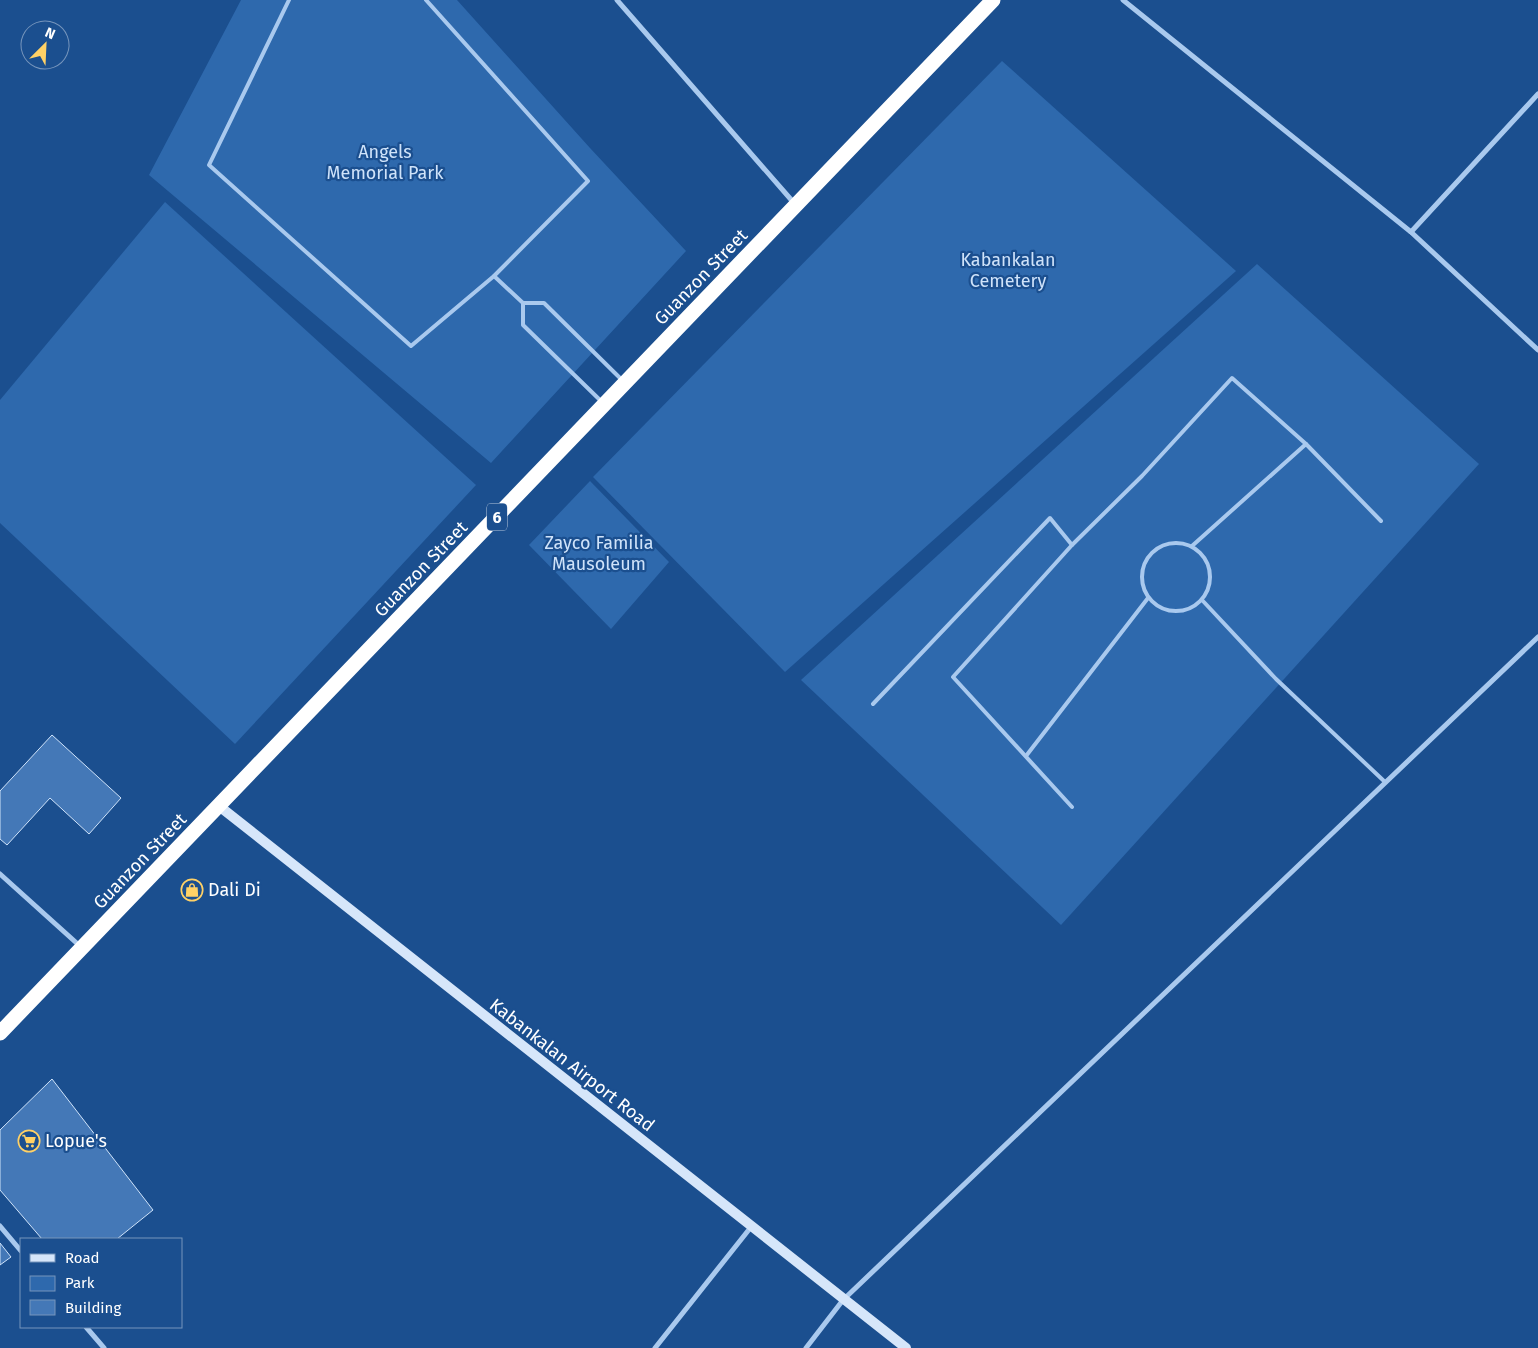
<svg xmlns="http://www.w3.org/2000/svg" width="1538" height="1348" font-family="'Fira Sans',sans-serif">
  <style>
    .green { fill: #2e69ad }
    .building { fill: #4478b7; stroke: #cfe3fa }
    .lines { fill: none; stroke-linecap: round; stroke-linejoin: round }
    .lane { stroke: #a9c9ee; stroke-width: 4 }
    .street { stroke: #a9c9ee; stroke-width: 5 }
    .secondary { stroke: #d6e6fa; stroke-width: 10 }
    .highway { stroke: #fff; stroke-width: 15 }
    .labels { text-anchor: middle; stroke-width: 4.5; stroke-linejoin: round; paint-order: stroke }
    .shield { fill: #1b4f8f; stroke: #bbcadd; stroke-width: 1 }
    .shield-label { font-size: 16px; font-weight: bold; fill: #fff }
    .park-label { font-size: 18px; fill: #cfe3fa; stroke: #1b4f8f }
    .street-label { font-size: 18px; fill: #fff; stroke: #1b4f8f }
    .poi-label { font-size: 18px; fill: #fff; stroke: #1b4f8f; text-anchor: start }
  </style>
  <rect width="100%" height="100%" fill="#1b4f8f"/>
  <!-- green -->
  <g class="green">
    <polygon points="241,0 457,0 590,148 686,251 491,463 149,175"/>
    <polygon points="1002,61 1236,271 785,672 593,477"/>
    <polygon points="165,202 476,485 235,744 0,523 0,400"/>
    <polygon points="1257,264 1479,464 1061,925 801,680"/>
    <polygon points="590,481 669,562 611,629 529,545"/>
  </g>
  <!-- building -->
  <g class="building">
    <polygon points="52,735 121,798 89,834 50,798 7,845 0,839 0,791"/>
    <polygon points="52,1079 153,1210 117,1239 42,1239 0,1190 0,1130"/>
    <polygon points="0,1243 11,1257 0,1265"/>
  </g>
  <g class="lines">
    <!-- lane -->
    <g class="lane">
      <polyline points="289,0 209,165 411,346 494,276 588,181 426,0"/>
      <polyline points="494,276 523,303 544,303 622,380"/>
      <polyline points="523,303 523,325 602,402"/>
      <circle cx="1176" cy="577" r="34"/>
      <polyline points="1192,546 1306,444 1381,521"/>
      <polyline points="1202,600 1276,679 1385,782"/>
      <polyline points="873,704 1050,518 1072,545"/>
      <polyline points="1026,756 1148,598"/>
      <polyline points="1072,807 953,677 1072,545 1142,476 1232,378 1306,444"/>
    </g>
    <!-- street -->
    <g class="street">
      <polyline points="617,0 794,203"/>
      <polyline points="1123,0 1411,232 1538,350"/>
      <polyline points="1411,232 1538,94"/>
      <polyline points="0,874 81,947"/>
      <polyline points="0,1226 21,1251"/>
      <polyline points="86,1327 104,1348"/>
      <polyline points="655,1348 751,1227"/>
      <polyline points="806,1348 843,1300 1538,637"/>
    </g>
    <!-- secondary -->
    <polyline class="secondary" points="219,806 906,1348"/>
    <!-- highway -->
    <polyline class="highway" points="0,1033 993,0"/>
  </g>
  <!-- icons -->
  <defs>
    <g id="shop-ring" transform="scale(1.125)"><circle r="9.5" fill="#1b4f8f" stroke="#ffd166" stroke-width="1.5"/><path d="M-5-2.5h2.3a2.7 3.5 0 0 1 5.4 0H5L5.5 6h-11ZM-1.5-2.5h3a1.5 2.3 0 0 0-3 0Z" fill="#ffd166"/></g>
    <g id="supermarket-ring" transform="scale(1.125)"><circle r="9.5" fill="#1b4f8f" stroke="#ffd166" stroke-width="1.5"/><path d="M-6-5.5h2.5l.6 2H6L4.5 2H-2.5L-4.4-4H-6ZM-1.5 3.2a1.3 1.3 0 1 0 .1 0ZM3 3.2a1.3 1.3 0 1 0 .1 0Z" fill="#ffd166"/></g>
  </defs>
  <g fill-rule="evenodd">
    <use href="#shop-ring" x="192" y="890"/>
    <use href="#supermarket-ring" x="29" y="1141"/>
  </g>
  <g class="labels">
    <!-- shield labels -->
    <rect class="shield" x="487" y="503.5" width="20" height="27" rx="4"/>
    <g class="shield-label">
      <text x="497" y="523">6</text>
    </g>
    <!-- park labels -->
    <g class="park-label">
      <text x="385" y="158">Angels<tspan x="385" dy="21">Memorial Park</tspan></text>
      <text x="1008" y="266">Kabankalan<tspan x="1008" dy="21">Cemetery</tspan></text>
      <text x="599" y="549">Zayco Familia<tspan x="599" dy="21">Mausoleum</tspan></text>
    </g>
    <!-- street labels -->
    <g class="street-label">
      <text transform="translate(701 277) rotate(-46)" y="6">Guanzon Street</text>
      <text transform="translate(421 569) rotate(-46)" y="6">Guanzon Street</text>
      <text transform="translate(140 861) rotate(-46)" y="6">Guanzon Street</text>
      <text transform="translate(572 1065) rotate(38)" y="6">Kabankalan Airport Road</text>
    </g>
    <!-- poi labels -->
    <g class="poi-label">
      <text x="208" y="896">Dali Di</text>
      <text x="45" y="1147">Lopue's</text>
    </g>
  </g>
  <!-- legend -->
  <rect x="20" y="1238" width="162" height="90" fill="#1b4f8f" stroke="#7695bc"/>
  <rect x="30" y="1254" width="25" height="8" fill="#d6e6fa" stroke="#7695bc"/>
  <text x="65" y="1263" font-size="15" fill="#ffffff">Road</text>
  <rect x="30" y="1276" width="25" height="15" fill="#2e69ad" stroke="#7695bc"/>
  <text x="65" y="1288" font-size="15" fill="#ffffff">Park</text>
  <rect x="30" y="1300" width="25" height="15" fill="#4478b7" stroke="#7695bc"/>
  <text x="65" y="1313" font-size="15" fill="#ffffff">Building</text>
  <!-- north arrow -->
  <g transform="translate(45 45) rotate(24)"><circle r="24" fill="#1b4f8f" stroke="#7695bc"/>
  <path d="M0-4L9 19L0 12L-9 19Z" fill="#ffd166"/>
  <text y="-8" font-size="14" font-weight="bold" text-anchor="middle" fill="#ffffff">N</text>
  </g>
</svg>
